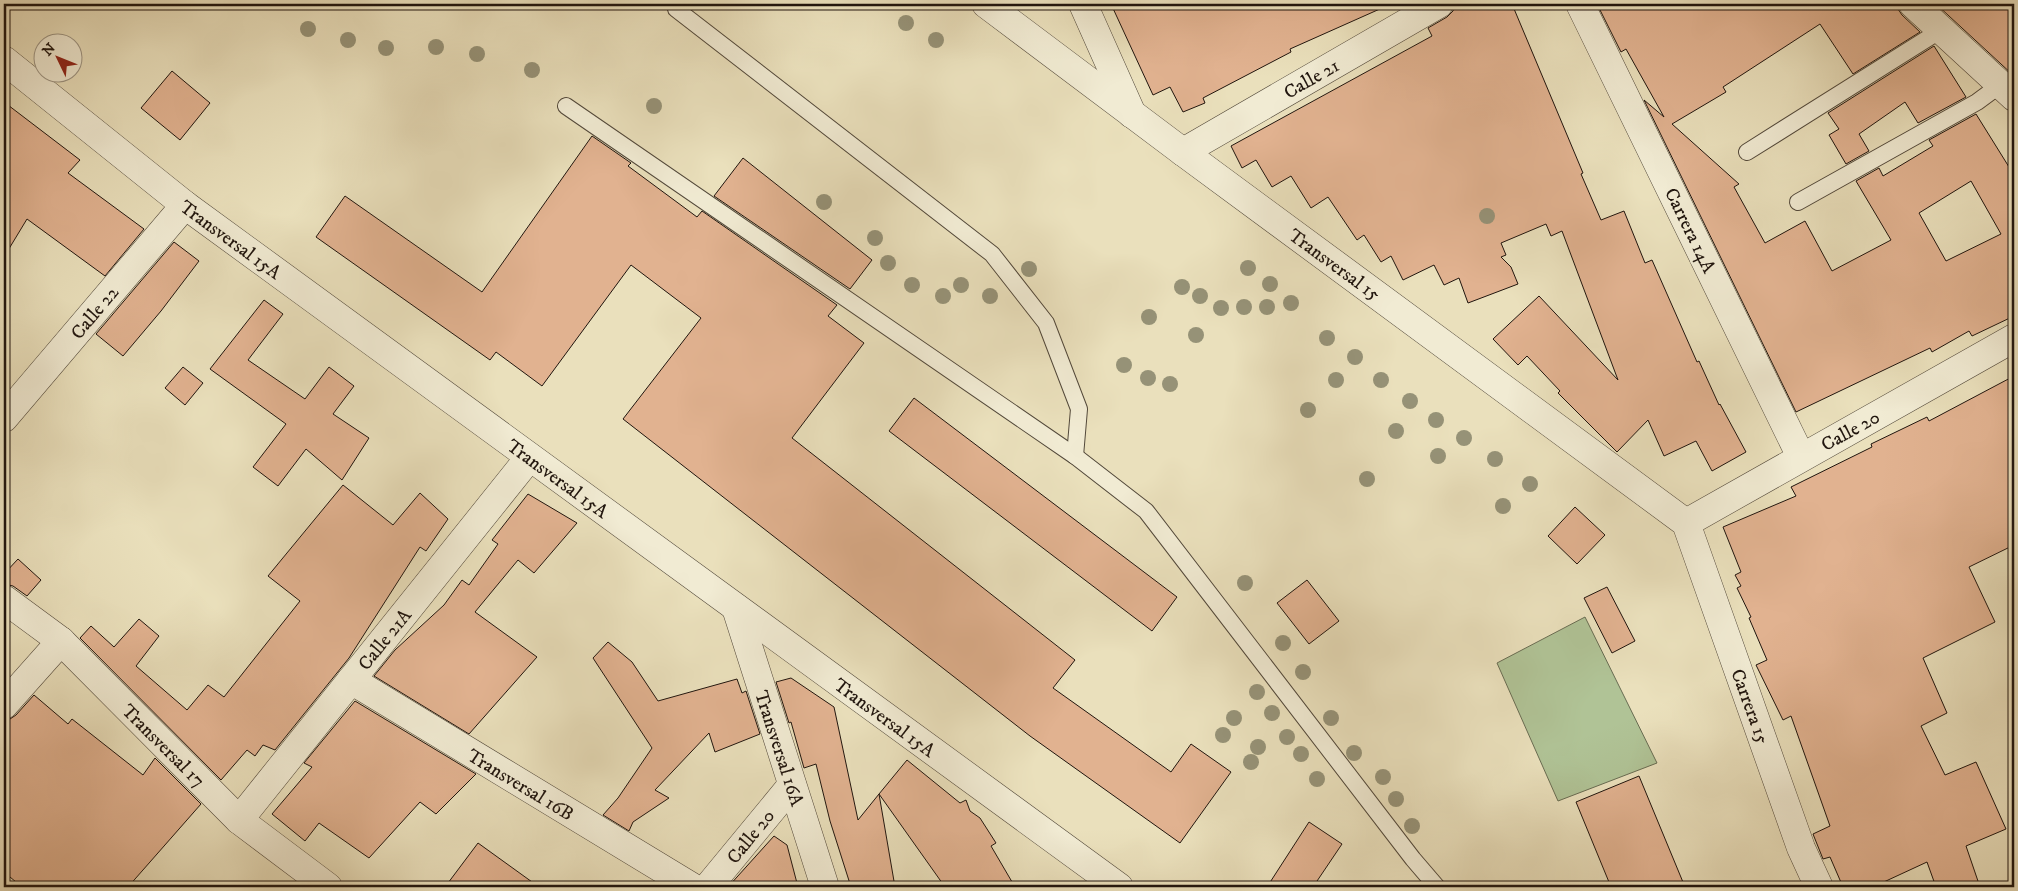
<svg xmlns="http://www.w3.org/2000/svg" width="2018" height="891" font-family="'IM FELL DW Pica',serif">
  <style>
    .green { fill: #b0c396; stroke: #686c52 }
    .building { fill: #e1b290; stroke: #20150e; fill-rule: evenodd }
    .lines { fill: none; stroke-linecap: round; stroke-linejoin: round }
    .service-casing { stroke: #52483a; stroke-width: 18 }
    .minor-casing { stroke: #52483a; stroke-width: 29 }
    .tertiary-casing { stroke: #52483a; stroke-width: 29 }
    .service { stroke: #f1ebd3; stroke-width: 16 }
    .minor { stroke: #f1ebd3; stroke-width: 28 }
    .tertiary { stroke: #f1ebd3; stroke-width: 28 }
    .tree { fill: #969277 }
    .labels { text-anchor: middle; stroke-width: 4.5; stroke-linejoin: round; paint-order: stroke }
    .street-label { font-size: 19px; fill: #20150e; stroke: #f1ebd3 }
  </style>
  <rect width="100%" height="100%" fill="#eae0bc"/>
  <filter id="stains"><feTurbulence type="fractalNoise" baseFrequency=".004" numOctaves="4"/><feColorMatrix values="0 0 0 0 .2 0 0 0 0 .09 0 0 0 0 .02 0 0 0 .5 -.17"/></filter>
  <radialGradient id="worn" r=".72"><stop offset=".6" stop-color="#630" stop-opacity="0"/><stop offset="1" stop-color="#630" stop-opacity=".3"/></radialGradient>
  <!-- green -->
  <polygon class="green" points="1585,617 1657,763 1558,801 1497,663"/>
  <!-- building -->
  <g class="building">
    <polygon points="1111,4 1391,4 1290,49 1291,52 1203,98 1205,103 1183,112 1170,87 1153,95"/>
    <polygon points="1455,4 1512,4 1583,173 1581,174 1601,220 1624,211 1645,263 1652,260 1697,362 1699,361 1719,405 1720,404 1746,452 1712,471 1696,441 1664,456 1648,420 1617,452 1558,393 1560,391 1527,356 1518,365 1493,339 1539,296 1618,380 1562,231 1551,236 1546,224 1501,243 1506,255 1501,257 1511,267 1518,284 1468,303 1459,278 1444,285 1434,265 1403,280 1391,256 1381,262 1364,235 1357,240 1328,197 1311,208 1291,176 1272,187 1256,160 1242,168 1231,146 1432,36 1428,28 1447,17 1453,11"/>
    <path d="M1597,4H1898V9L1902,15L1920,32L1853,74L1820,24L1723,87L1726,92L1672,124L1739,184L1734,187L1765,243L1805,221L1832,271L1891,240L1856,181L1879,168L1883,176L1933,146L1929,140L1976,114L2014,175V316L1972,336L1969,331L1932,352L1930,348L1796,412L1644,100L1664,117L1626,49L1621,52ZM1971,181L2001,234L1946,261L1919,213Z"/>
    <polygon points="1936,4 2014,4 2014,76"/>
    <polygon points="1934,46 1966,97 1918,123 1905,102 1859,134 1869,151 1846,164 1829,135 1839,129 1828,113"/>
    <polygon points="172,71 210,103 180,140 141,108"/>
    <polygon points="4,102 80,160 68,173 144,229 105,276 27,219 4,257"/>
    <polygon points="592,136 631,163 628,166 697,217 702,211 837,305 828,316 864,343 792,438 1075,660 1053,688 1171,772 1191,744 1231,772 1180,843 1030,736 623,419 701,318 631,265 542,386 496,352 490,360 316,237 345,196 482,292"/>
    <polygon points="743,158 872,260 850,289 714,196"/>
    <polygon points="174,242 199,261 161,311 123,356 96,334"/>
    <polygon points="264,300 283,314 248,360 305,399 329,367 354,386 333,414 369,438 342,480 306,449 278,486 253,467 286,424 210,369"/>
    <polygon points="183,367 203,383 185,405 165,388"/>
    <polygon points="2014,376 2014,545 1969,567 1995,622 1923,658 1947,713 1921,726 1945,775 1976,762 2006,829 1966,846 1980,887 1936,887 1927,862 1873,887 1843,887 1830,857 1823,859 1813,834 1830,826 1791,716 1783,720 1756,665 1767,660 1749,618 1751,617 1737,588 1741,586 1735,575 1741,572 1723,527 1796,496 1791,487 1872,447 1871,444 1927,417 1929,421"/>
    <polygon points="914,398 1177,597 1152,631 889,431"/>
    <polygon points="343,485 393,525 420,493 448,519 426,551 420,547 349,658 275,750 263,745 255,756 247,750 221,780 80,638 91,626 114,647 139,619 159,636 136,666 187,710 208,685 224,697 300,601 268,576"/>
    <polygon points="528,494 577,523 534,573 518,560 475,612 537,657 469,734 374,676 395,650 444,605 462,580 469,585 498,544 492,540"/>
    <polygon points="1575,507 1605,535 1577,564 1548,536"/>
    <polygon points="18,559 41,580 27,596 13,586 4,584 4,574"/>
    <polygon points="1307,580 1339,621 1309,644 1277,603"/>
    <polygon points="1607,587 1635,641 1612,653 1584,598"/>
    <polygon points="608,642 632,662 658,701 737,679 742,693 746,691 760,734 715,752 709,733 655,790 669,798 633,822 629,831 603,815 618,798 652,748 593,658"/>
    <polygon points="791,678 834,707 858,820 879,794 895,887 851,887 830,821 816,764 804,768 791,722 789,723 776,682"/>
    <polygon points="34,695 68,724 72,719 143,775 155,758 201,804 128,887 22,887 4,872 4,723 16,715"/>
    <polygon points="355,701 476,774 436,814 420,802 369,858 319,823 305,841 272,814 312,767 304,763"/>
    <polygon points="907,760 960,803 966,800 970,811 980,818 996,843 991,846 1015,887 945,887 879,794"/>
    <polygon points="1639,776 1685,887 1611,887 1576,802"/>
    <polygon points="1309,822 1342,844 1313,887 1267,887"/>
    <polygon points="774,836 787,845 798,887 728,887"/>
    <polygon points="478,843 539,887 445,887"/>
  </g>
  <g class="lines">
    <!-- service casing -->
    <g class="service-casing">
      <g id="service">
        <polyline points="676,9 992,254 1046,323 1079,409 1075,456"/>
        <polyline points="566,106 1075,456 1146,511 1413,859 1437,887"/>
        <polyline points="1747,152 1941,30"/>
        <polyline points="1798,202 1977,102 2000,85"/>
      </g>
    </g>
    <!-- minor casing -->
    <g class="minor-casing">
      <g id="minor">
        <polyline points="1083,4 1132,114"/>
        <polyline points="1580,4 1801,457"/>
        <polyline points="1913,4 2014,97"/>
        <polyline points="4,60 185,205 1119,887"/>
        <polyline points="1183,152 1439,4"/>
        <polyline points="4,418 185,205"/>
        <polyline points="1686,523 2014,338"/>
        <polyline points="4,599 61,641 239,820 328,887"/>
        <polyline points="736,608 825,887"/>
        <polyline points="351,680 692,887"/>
        <polyline points="4,705 61,641"/>
        <polyline points="239,820 529,458"/>
        <polyline points="708,887 792,785"/>
      </g>
    </g>
    <!-- tertiary casing -->
    <g class="tertiary-casing">
      <polyline id="tertiary" points="986,4 1183,152 1686,523 1801,848 1819,887"/>
    </g>
    <!-- service -->
    <use href="#service" class="service"/>
    <!-- minor -->
    <use href="#minor" class="minor"/>
    <!-- tertiary -->
    <use href="#tertiary" class="tertiary"/>
  </g>
  <!-- trees -->
  <g class="tree">
    <circle cx="906" cy="23" r="8"/>
    <circle cx="308" cy="29" r="8"/>
    <circle cx="348" cy="40" r="8"/>
    <circle cx="936" cy="40" r="8"/>
    <circle cx="436" cy="47" r="8"/>
    <circle cx="386" cy="48" r="8"/>
    <circle cx="477" cy="54" r="8"/>
    <circle cx="532" cy="70" r="8"/>
    <circle cx="654" cy="106" r="8"/>
    <circle cx="824" cy="202" r="8"/>
    <circle cx="1487" cy="216" r="8"/>
    <circle cx="875" cy="238" r="8"/>
    <circle cx="888" cy="263" r="8"/>
    <circle cx="1248" cy="268" r="8"/>
    <circle cx="1029" cy="269" r="8"/>
    <circle cx="1270" cy="284" r="8"/>
    <circle cx="912" cy="285" r="8"/>
    <circle cx="961" cy="285" r="8"/>
    <circle cx="1182" cy="287" r="8"/>
    <circle cx="943" cy="296" r="8"/>
    <circle cx="990" cy="296" r="8"/>
    <circle cx="1200" cy="296" r="8"/>
    <circle cx="1291" cy="303" r="8"/>
    <circle cx="1244" cy="307" r="8"/>
    <circle cx="1267" cy="307" r="8"/>
    <circle cx="1221" cy="308" r="8"/>
    <circle cx="1149" cy="317" r="8"/>
    <circle cx="1196" cy="335" r="8"/>
    <circle cx="1327" cy="338" r="8"/>
    <circle cx="1355" cy="357" r="8"/>
    <circle cx="1124" cy="365" r="8"/>
    <circle cx="1148" cy="378" r="8"/>
    <circle cx="1336" cy="380" r="8"/>
    <circle cx="1381" cy="380" r="8"/>
    <circle cx="1170" cy="384" r="8"/>
    <circle cx="1410" cy="401" r="8"/>
    <circle cx="1308" cy="410" r="8"/>
    <circle cx="1436" cy="420" r="8"/>
    <circle cx="1396" cy="431" r="8"/>
    <circle cx="1464" cy="438" r="8"/>
    <circle cx="1438" cy="456" r="8"/>
    <circle cx="1495" cy="459" r="8"/>
    <circle cx="1367" cy="479" r="8"/>
    <circle cx="1530" cy="484" r="8"/>
    <circle cx="1503" cy="506" r="8"/>
    <circle cx="1245" cy="583" r="8"/>
    <circle cx="1283" cy="643" r="8"/>
    <circle cx="1303" cy="672" r="8"/>
    <circle cx="1257" cy="692" r="8"/>
    <circle cx="1272" cy="713" r="8"/>
    <circle cx="1234" cy="718" r="8"/>
    <circle cx="1331" cy="718" r="8"/>
    <circle cx="1223" cy="735" r="8"/>
    <circle cx="1287" cy="737" r="8"/>
    <circle cx="1258" cy="747" r="8"/>
    <circle cx="1354" cy="753" r="8"/>
    <circle cx="1301" cy="754" r="8"/>
    <circle cx="1251" cy="762" r="8"/>
    <circle cx="1383" cy="777" r="8"/>
    <circle cx="1317" cy="779" r="8"/>
    <circle cx="1396" cy="799" r="8"/>
    <circle cx="1412" cy="826" r="8"/>
  </g>
  <g class="labels">
    <!-- street labels -->
    <g class="street-label">
      <text transform="translate(1311 78) rotate(-30)" y="7">Calle 21</text>
      <text transform="translate(1691 230) rotate(64)" y="7">Carrera 14A</text>
      <text transform="translate(231 239) rotate(36)" y="7">Transversal 15A</text>
      <text transform="translate(1335 264) rotate(36)" y="7">Transversal 15</text>
      <text transform="translate(94 312) rotate(-50)" y="7">Calle 22</text>
      <text transform="translate(1850 430) rotate(-29)" y="7">Calle 20</text>
      <text transform="translate(558 478) rotate(36)" y="7">Transversal 15A</text>
      <text transform="translate(384 639) rotate(-51)" y="7">Calle 21A</text>
      <text transform="translate(1751 706) rotate(70)" y="7">Carrera 15</text>
      <text transform="translate(885 717) rotate(36)" y="7">Transversal 15A</text>
      <text transform="translate(164 745) rotate(45)" y="7">Transversal 17</text>
      <text transform="translate(780 748) rotate(72)" y="7">Transversal 16A</text>
      <text transform="translate(521 784) rotate(31)" y="7">Transversal 16B</text>
      <text transform="translate(750 836) rotate(-51)" y="7">Calle 20</text>
    </g>
  </g>
  <!-- margin -->
  <rect width="2018" height="891" fill="none" stroke="#eae0bc" stroke-width="20"/>
  <rect x="5" y="5" width="2008" height="881" fill="none" stroke="#20150e" stroke-width="2.5"/>
  <rect x="10" y="10" width="1998" height="871" fill="none" stroke="#20150e"/>
  <!-- north arrow -->
  <g transform="translate(58 58) rotate(313)"><circle r="24" fill="#f1ebd3" stroke="#9d9584"/>
  <path d="M0-4L9 19L0 12L-9 19Z" fill="#8f2418"/>
  <text y="-8" font-size="14" font-weight="bold" text-anchor="middle" fill="#20150e">N</text>
  </g>
  <rect width="100%" height="100%" filter="url(#stains)"/>
  <rect width="100%" height="100%" fill="url(#worn)"/>
</svg>
